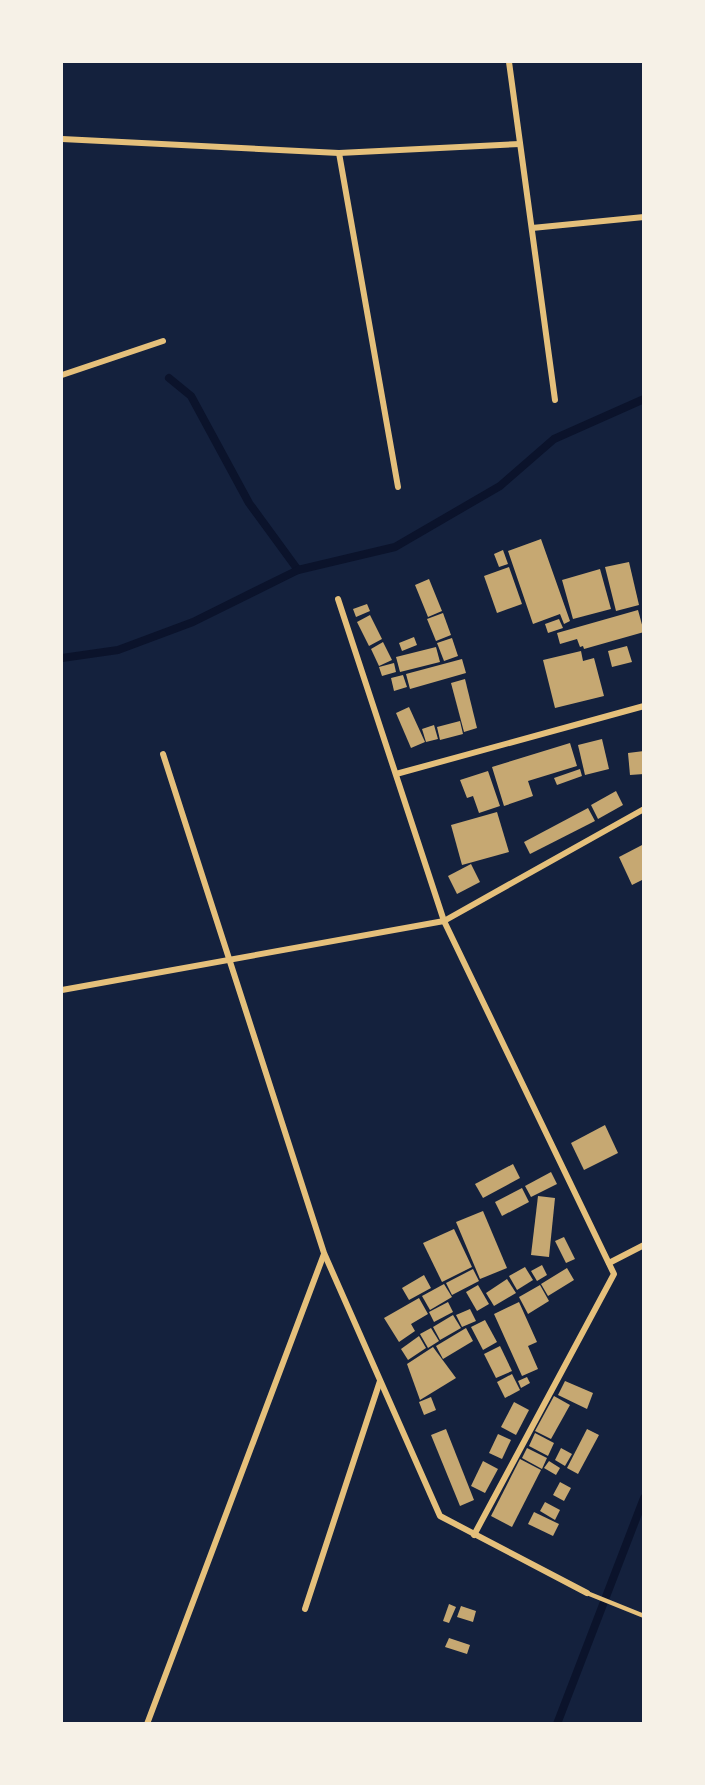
<svg xmlns="http://www.w3.org/2000/svg" width="705" height="1785" font-family="Poppins,sans-serif">
  <style>
    .lines { fill: none; stroke-linecap: round; stroke-linejoin: round }
    .stream { stroke: #0b132b; stroke-width: 8 }
    .building { fill: #c6a872 }
    .service { stroke: #e5c07b; stroke-width: 4.5 }
    .minor { stroke: #e5c07b; stroke-width: 6 }
  </style>
  <rect width="100%" height="100%" fill="#14213d"/>
  <g class="lines">
    <!-- stream -->
    <g class="stream">
      <polyline points="169,378 191,396 249,503 298,570"/>
      <polyline points="62,658 118,650 193,622 298,570 395,547 500,486 554,439 644,399"/>
      <polyline points="557,1724 644,1498"/>
    </g>
  </g>
  <!-- building -->
  <g class="building">
    <polygon points="541,539 570,621 564,624 560,614 533,624 508,551"/>
    <polygon points="503,550 508,564 499,567 494,554"/>
    <polygon points="629,562 639,605 616,611 605,567"/>
    <polygon points="509,567 522,604 497,613 484,576"/>
    <polygon points="600,569 611,609 573,619 562,580"/>
    <polygon points="429,579 442,611 428,617 415,585"/>
    <polygon points="367,604 370,611 356,617 353,609"/>
    <polygon points="638,610 644,632 584,649 583,646 580,647 577,639 560,644 557,633"/>
    <polygon points="443,613 451,635 436,641 427,619"/>
    <polygon points="370,615 382,639 369,646 357,622"/>
    <polygon points="559,619 563,628 548,633 545,624"/>
    <polygon points="414,637 417,645 402,651 399,643"/>
    <polygon points="452,638 458,656 444,661 437,643"/>
    <polygon points="383,642 392,660 379,666 371,649"/>
    <polygon points="627,646 632,662 612,667 608,651"/>
    <polygon points="436,647 440,662 400,672 396,657"/>
    <polygon points="581,651 583,661 594,658 604,696 555,708 543,660"/>
    <polygon points="462,659 466,673 410,689 406,674"/>
    <polygon points="394,663 396,672 382,676 379,667"/>
    <polygon points="403,675 407,687 394,691 391,678"/>
    <polygon points="465,679 477,728 464,732 451,683"/>
    <polygon points="409,707 425,742 411,748 396,713"/>
    <polygon points="460,721 463,734 440,740 437,727"/>
    <polygon points="434,725 438,739 426,742 422,729"/>
    <polygon points="602,739 609,769 585,775 578,745"/>
    <polygon points="570,743 577,766 528,781 533,796 504,806 492,767"/>
    <polygon points="644,751 644,774 630,775 628,753"/>
    <polygon points="580,769 582,776 557,785 554,778"/>
    <polygon points="488,771 500,806 479,813 473,796 467,798 460,780"/>
    <polygon points="616,791 623,805 598,819 591,805"/>
    <polygon points="588,808 595,821 530,854 524,842"/>
    <polygon points="497,812 509,852 462,865 451,825"/>
    <polygon points="644,844 644,879 632,885 619,857"/>
    <polygon points="471,864 480,882 457,894 448,876"/>
    <polygon points="605,1125 618,1153 584,1170 571,1143"/>
    <polygon points="513,1164 520,1178 483,1198 475,1184"/>
    <polygon points="551,1172 557,1184 531,1197 525,1186"/>
    <polygon points="522,1188 529,1202 502,1216 495,1202"/>
    <polygon points="538,1196 555,1198 549,1257 531,1255"/>
    <polygon points="483,1211 507,1268 480,1279 456,1222"/>
    <polygon points="454,1229 472,1267 442,1282 423,1243"/>
    <polygon points="564,1237 575,1259 566,1263 555,1241"/>
    <polygon points="542,1265 547,1275 537,1281 531,1271"/>
    <polygon points="525,1267 533,1280 517,1290 509,1276"/>
    <polygon points="567,1268 574,1280 548,1296 541,1284"/>
    <polygon points="473,1269 479,1281 452,1295 446,1283"/>
    <polygon points="424,1275 431,1288 409,1300 402,1288"/>
    <polygon points="507,1279 516,1293 494,1306 486,1293"/>
    <polygon points="444,1284 452,1297 430,1310 422,1296"/>
    <polygon points="478,1285 489,1304 477,1311 466,1292"/>
    <polygon points="540,1285 549,1301 528,1314 519,1297"/>
    <polygon points="419,1298 428,1314 411,1324 415,1331 399,1342 384,1318"/>
    <polygon points="448,1302 453,1312 434,1322 429,1312"/>
    <polygon points="519,1302 537,1342 528,1346 538,1369 522,1376 494,1314"/>
    <polygon points="470,1309 476,1321 462,1327 456,1315"/>
    <polygon points="453,1315 461,1328 440,1340 433,1327"/>
    <polygon points="485,1320 497,1342 483,1350 471,1327"/>
    <polygon points="431,1328 439,1341 428,1348 420,1334"/>
    <polygon points="466,1328 473,1341 443,1359 436,1346"/>
    <polygon points="419,1336 426,1348 408,1360 401,1349"/>
    <polygon points="500,1346 512,1371 496,1378 484,1354"/>
    <polygon points="433,1347 456,1378 420,1400 407,1364"/>
    <polygon points="512,1374 520,1390 505,1398 497,1382"/>
    <polygon points="527,1377 530,1383 521,1388 518,1381"/>
    <polygon points="565,1381 593,1393 587,1409 558,1395"/>
    <polygon points="554,1396 570,1405 551,1439 535,1431"/>
    <polygon points="431,1397 436,1410 424,1415 419,1402"/>
    <polygon points="514,1402 529,1410 516,1435 501,1427"/>
    <polygon points="446,1429 474,1500 460,1506 431,1435"/>
    <polygon points="587,1429 599,1435 578,1474 567,1468"/>
    <polygon points="535,1433 554,1443 548,1456 529,1446"/>
    <polygon points="498,1434 511,1440 502,1459 489,1453"/>
    <polygon points="527,1448 547,1458 542,1469 522,1458"/>
    <polygon points="561,1448 572,1454 565,1466 555,1460"/>
    <polygon points="520,1459 541,1470 512,1527 491,1516"/>
    <polygon points="483,1461 498,1469 485,1493 471,1486"/>
    <polygon points="549,1461 560,1468 556,1475 544,1468"/>
    <polygon points="560,1482 571,1488 564,1501 553,1495"/>
    <polygon points="545,1502 560,1510 555,1520 540,1511"/>
    <polygon points="534,1512 559,1524 553,1536 528,1524"/>
    <polygon points="449,1604 456,1607 449,1623 443,1621"/>
    <polygon points="461,1606 476,1611 473,1622 457,1617"/>
    <polygon points="449,1638 470,1645 467,1654 445,1647"/>
  </g>
  <g class="lines">
    <!-- service -->
    <polyline class="service" points="587,1593 644,1616"/>
    <!-- minor -->
    <g class="minor">
      <polyline points="509,62 555,400"/>
      <polyline points="62,139 339,153 520,144"/>
      <polyline points="339,153 398,487"/>
      <polyline points="532,228 644,217"/>
      <polyline points="62,375 163,341"/>
      <polyline points="338,599 444,921 614,1274 474,1535"/>
      <polyline points="163,754 324,1253 440,1516 587,1593"/>
      <polyline points="396,774 644,706"/>
      <polyline points="62,990 444,921 644,809"/>
      <polyline points="609,1263 644,1245"/>
      <polyline points="305,1609 380,1381"/>
      <polyline points="147,1724 324,1254"/>
    </g>
  </g>
  <!-- border -->
  <rect width="705" height="1785" fill="none" stroke="#f6f1e7" stroke-width="126"/>
</svg>
